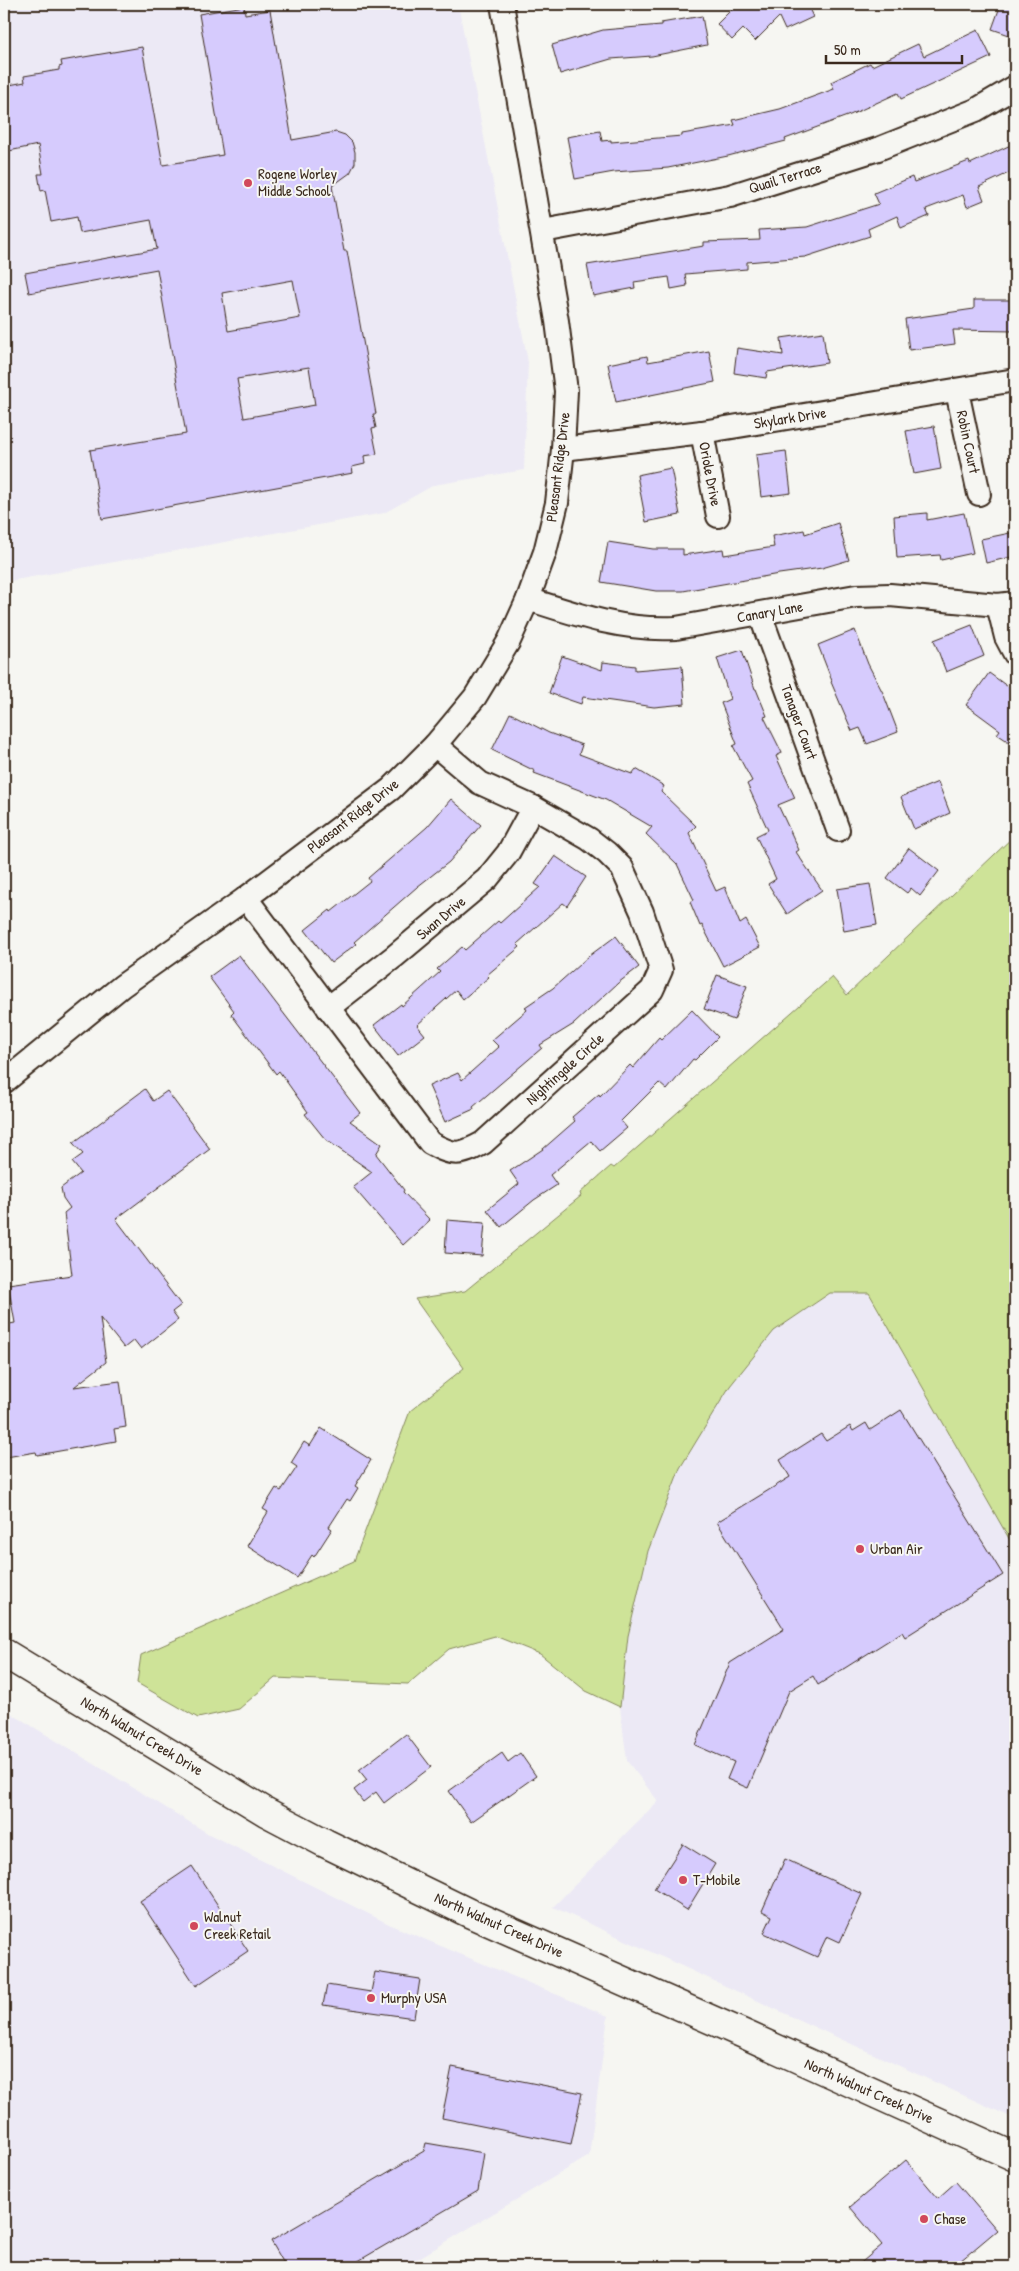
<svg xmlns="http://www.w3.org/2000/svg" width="1019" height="2271" font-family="'Patrick Hand',sans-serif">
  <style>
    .built { fill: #ece9f5 }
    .green { fill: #cee398; stroke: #84865b }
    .building { fill: #d6cbfd; stroke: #3b2a1e; fill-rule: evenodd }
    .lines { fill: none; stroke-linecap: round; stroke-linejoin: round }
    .minor-casing { stroke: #3b2a1e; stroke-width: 26 }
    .major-casing { stroke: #3b2a1e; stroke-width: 31 }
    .minor { stroke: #f6f6f2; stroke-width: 22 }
    .major { stroke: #f6f6f2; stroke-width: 28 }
    .poi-dot { fill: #d1495b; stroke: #f6f6f2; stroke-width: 2 }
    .labels { text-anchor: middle; stroke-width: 4; stroke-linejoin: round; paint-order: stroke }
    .poi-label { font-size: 15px; fill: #3b2a1e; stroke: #f6f6f2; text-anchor: start }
    .street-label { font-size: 15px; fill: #3b2a1e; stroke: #f6f6f2 }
  </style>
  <rect width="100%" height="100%" fill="#f6f6f2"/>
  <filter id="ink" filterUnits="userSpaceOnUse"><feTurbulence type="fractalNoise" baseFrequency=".02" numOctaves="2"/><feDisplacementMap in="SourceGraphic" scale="10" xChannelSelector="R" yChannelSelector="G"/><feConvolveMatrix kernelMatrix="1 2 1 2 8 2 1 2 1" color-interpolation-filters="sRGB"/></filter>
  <g filter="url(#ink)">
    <!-- built -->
    <g class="built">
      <polygon points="4,4 458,4 528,362 524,470 434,485 384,513 4,582"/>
      <polygon points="831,1293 868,1293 1015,1549 1015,2119 553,1907 658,1801 627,1761 620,1707 628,1636 648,1551 680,1468 730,1386 774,1331"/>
      <polygon points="4,1709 209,1834 393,1926 608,2016 589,2156 404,2267 4,2267"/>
    </g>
    <!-- green -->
    <polygon class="green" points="1015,835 1015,1549 869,1293 830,1293 774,1331 730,1386 680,1468 648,1551 628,1636 620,1707 586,1691 540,1654 495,1636 449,1649 408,1684 275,1678 239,1709 198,1718 137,1683 141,1655 354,1561 410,1411 464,1368 415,1299 465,1291 581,1196 580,1193 611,1166 614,1168 832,977 847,995"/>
    <!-- building -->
    <g class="building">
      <polygon points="737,4 807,4 813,17 785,30 779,17 755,41 743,29 732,40 717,24"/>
      <polygon points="1001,4 1015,4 1015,37 992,29"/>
      <path d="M244,6L245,14L270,10L292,140L336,132L345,135L352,142L355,152V163L350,173L332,186L344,251H347L376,414H373L376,428L372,429L377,454L364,456L365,464L352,467L353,473L102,519L90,450L186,434L157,269L29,293L25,273L157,249L151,220L80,233L77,217L51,222L45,190L41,191L38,174H43L38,145L4,152V86L25,82L24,76L59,70V67L62,66L61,61L142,47L163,165L223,155L199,14ZM293,280L300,318L228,331L222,293ZM309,367L315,405L244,418L237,379Z"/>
      <polygon points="702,16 707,45 652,56 611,59 560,74 552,45 603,30 661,25 661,23"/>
      <polygon points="978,30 991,57 901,99 898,93 850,115 785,139 786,141 728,156 668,168 614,172 575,179 567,137 600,131 602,141 611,140 611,142 682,136 682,134 735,125 733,120 780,109 834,89 831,82 870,63 872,66 918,44 924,56"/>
      <polygon points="1015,143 1015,170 979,187 984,200 967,207 963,195 926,209 929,216 901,228 897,216 868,229 870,236 805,257 747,262 747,269 685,274 687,286 671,289 669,277 634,282 635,288 593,296 587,265 704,246 704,242 760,240 759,230 807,227 879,204 874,193 912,177 914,182 969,161 970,164"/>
      <polygon points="974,300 1015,300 1015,331 953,330 955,344 909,350 905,319 974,309"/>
      <polygon points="823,332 827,363 767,372 766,378 734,373 737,348 783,355 781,338"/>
      <polygon points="709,351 715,382 616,402 608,364 647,356 648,362"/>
      <polygon points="934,426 941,469 914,474 906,431"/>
      <polygon points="786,451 791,493 761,497 756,455"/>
      <polygon points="671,468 680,515 646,522 637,475"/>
      <polygon points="927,513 927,520 964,513 973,553 941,560 940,555 897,558 894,516"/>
      <polygon points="838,523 849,560 822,568 779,574 683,591 656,591 601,582 608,542 653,549 683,549 683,555 723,549 724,555 774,547 772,536 804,530 805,534"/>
      <polygon points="1015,532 1015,556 986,563 981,539"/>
      <polygon points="972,625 984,656 946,672 934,640"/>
      <polygon points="855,630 868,664 883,693 898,732 867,744 860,728 852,731 831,682 832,681 818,645"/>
      <polygon points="742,650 755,689 756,689 767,716 764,717 782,753 776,756 795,798 778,805 799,850 796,852 822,890 787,914 768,884 776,879 756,836 768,830 747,784 752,781 733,746 737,744 721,703 730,699 717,658"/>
      <polygon points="562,656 602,670 603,662 635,666 635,670 682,666 685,704 654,707 583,697 581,704 549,693"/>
      <polygon points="989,673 1015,692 1015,746 997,734 1000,730 966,705"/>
      <polygon points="510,713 549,733 582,745 579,754 632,774 636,769 664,786 661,792 696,826 689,833 716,891 725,887 740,924 746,920 760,947 723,966 702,925 700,926 690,902 694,900 677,864 646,834 652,827 606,800 534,773 535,771 492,750"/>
      <polygon points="938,782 950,813 914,829 901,797"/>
      <polygon points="451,799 481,825 449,862 417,887 354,942 356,944 331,963 305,930 330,910 331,912 370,881 368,878 427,827"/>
      <polygon points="909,848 939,871 920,896 911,888 907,893 887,878"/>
      <polygon points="555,856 586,877 567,906 563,903 517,944 520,947 487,975 489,977 463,999 456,990 417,1025 425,1035 398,1056 374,1025 401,1004 402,1006 440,972 437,969 462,947 465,950 498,921 500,923 540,887 535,884"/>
      <polygon points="870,884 877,925 844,931 837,889"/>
      <polygon points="616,936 639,967 618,983 574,1024 540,1045 542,1048 473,1107 474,1109 445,1122 429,1086 458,1073 462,1080 499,1047 492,1040 527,1010 525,1007 553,988 589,956"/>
      <polygon points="239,955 360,1113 350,1121 382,1144 376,1154 404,1190 403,1192 430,1220 403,1245 353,1187 372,1172 325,1139 305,1114 308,1112 279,1071 276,1074 231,1014 234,1011 209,977"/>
      <polygon points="717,975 747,986 734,1020 704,1009"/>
      <polygon points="692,1010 718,1037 695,1060 693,1059 667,1090 659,1083 621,1121 627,1128 600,1151 591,1141 550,1175 557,1185 534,1200 501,1227 487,1210 519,1184 510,1171 543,1149 575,1121 572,1117 599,1094 600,1096 630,1065 633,1068 659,1038 661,1040"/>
      <polygon points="145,1089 153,1101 167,1091 210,1149 116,1219 181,1305 172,1312 178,1320 141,1349 134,1340 124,1348 100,1318 106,1362 74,1387 120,1381 126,1427 114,1429 116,1441 37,1455 36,1452 6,1457 4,1445 4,1325 15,1323 8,1284 72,1275 64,1213 70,1208 63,1198 61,1188 81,1173 72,1162 83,1154 73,1143"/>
      <polygon points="447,1220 485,1223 482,1256 445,1253"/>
      <polygon points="901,1410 1003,1575 905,1637 902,1632 818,1685 813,1676 789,1691 748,1788 727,1779 734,1762 695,1745 730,1663 784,1629 717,1522 790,1477 780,1460 821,1434 826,1441 850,1426 853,1431 866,1423 870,1430"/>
      <polygon points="321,1428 371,1460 355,1486 358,1488 350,1501 347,1499 329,1527 332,1529 314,1557 312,1555 297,1578 247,1546 268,1512 263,1509 276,1488 281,1491 297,1467 291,1463 304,1442 310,1446"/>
      <polygon points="406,1734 431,1767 384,1803 376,1792 363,1802 354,1790 367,1780 359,1770"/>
      <polygon points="502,1753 508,1762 520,1753 536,1776 471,1822 449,1791"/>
      <polygon points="683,1844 715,1864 687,1910 654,1889"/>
      <polygon points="785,1859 862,1894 840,1942 827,1936 817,1957 764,1933 772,1916 762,1911"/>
      <polygon points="192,1866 248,1951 196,1986 140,1901"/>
      <polygon points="375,1972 420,1979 414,2018 323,2005 327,1985 371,1992"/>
      <polygon points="452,2067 582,2093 571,2144 442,2118"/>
      <polygon points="426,2143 484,2153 478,2191 348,2267 286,2267 271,2241 424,2151"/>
      <polygon points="906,2160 938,2198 956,2182 997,2230 953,2267 856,2267 882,2245 850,2207"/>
    </g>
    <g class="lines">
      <!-- minor casing -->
      <g class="minor-casing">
        <g id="minor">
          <polyline points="543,231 730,196 878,149 976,110 1015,87"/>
          <polyline points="957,391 979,494"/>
          <polyline points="702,432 718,516"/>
          <polyline points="563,449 702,432 1015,380"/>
          <path d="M528,599C577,615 624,631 676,628L856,596L890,595L998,605L1015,603"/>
          <polyline points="998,605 1006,637 1015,654"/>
          <polyline points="760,614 838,830"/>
          <path d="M246,898L430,1143C454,1156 459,1156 483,1143L652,990L661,970L642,912L622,868L607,853L589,839L533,807L480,783L435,745"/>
          <polyline points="328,1008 395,956 487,879 508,853 533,807"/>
          <polyline points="4,1082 122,986 246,898 391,789 435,745 475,697 509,641 528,599 545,552 557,503 563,449 566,391 557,321 502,4"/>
        </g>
      </g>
      <!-- major casing -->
      <g class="major-casing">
        <polyline id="major" points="4,1653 266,1812 325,1843 469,1913 746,2035 1015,2157"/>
      </g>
      <!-- minor -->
      <use href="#minor" class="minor"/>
      <!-- major -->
      <use href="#major" class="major"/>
    </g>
  </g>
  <!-- markers -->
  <g class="poi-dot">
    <circle cx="248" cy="183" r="5"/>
    <circle cx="860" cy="1549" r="5"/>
    <circle cx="683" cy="1880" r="5"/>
    <circle cx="194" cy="1926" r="5"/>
    <circle cx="371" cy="1998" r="5"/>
    <circle cx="924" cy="2219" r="5"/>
  </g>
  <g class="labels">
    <!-- poi labels -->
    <g class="poi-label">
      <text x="258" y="179">Rogene Worley<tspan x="258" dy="17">Middle School</tspan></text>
      <text x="870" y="1554">Urban Air</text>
      <text x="693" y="1885">T-Mobile</text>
      <text x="204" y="1922">Walnut<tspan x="204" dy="17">Creek Retail</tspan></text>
      <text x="381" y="2003">Murphy USA</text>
      <text x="934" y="2224">Chase</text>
    </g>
    <!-- street labels -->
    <g class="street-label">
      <text transform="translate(785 178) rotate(-17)" y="5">Quail Terrace</text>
      <text transform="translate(790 418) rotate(-9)" y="5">Skylark Drive</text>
      <text transform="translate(968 442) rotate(78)" y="5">Robin Court</text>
      <text transform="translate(558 467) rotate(-83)" y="5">Pleasant Ridge Drive</text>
      <text transform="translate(710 474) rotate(79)" y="5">Oriole Drive</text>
      <text transform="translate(770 612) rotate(-10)" y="5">Canary Lane</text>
      <text transform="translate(799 722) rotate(70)" y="5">Tanager Court</text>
      <text transform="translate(353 816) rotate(-38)" y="5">Pleasant Ridge Drive</text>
      <text transform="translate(441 918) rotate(-40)" y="5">Swan Drive</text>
      <text transform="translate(565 1069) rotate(-42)" y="5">Nightingale Circle</text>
      <text transform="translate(142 1736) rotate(31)" y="5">North Walnut Creek Drive</text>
      <text transform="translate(499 1925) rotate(24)" y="5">North Walnut Creek Drive</text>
      <text transform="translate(869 2091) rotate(24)" y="5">North Walnut Creek Drive</text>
    </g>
  </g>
  <!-- margin -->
  <rect width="1019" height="2271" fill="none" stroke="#f6f6f2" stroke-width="20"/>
  <rect x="10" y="10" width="999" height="2251" fill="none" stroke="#3b2a1e" stroke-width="2" filter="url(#ink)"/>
  <!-- scale -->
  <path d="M826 55v8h136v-8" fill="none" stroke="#3b2a1e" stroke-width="2.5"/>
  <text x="834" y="55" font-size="15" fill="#3b2a1e" stroke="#f6f6f2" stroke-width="4" paint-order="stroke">50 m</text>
</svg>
